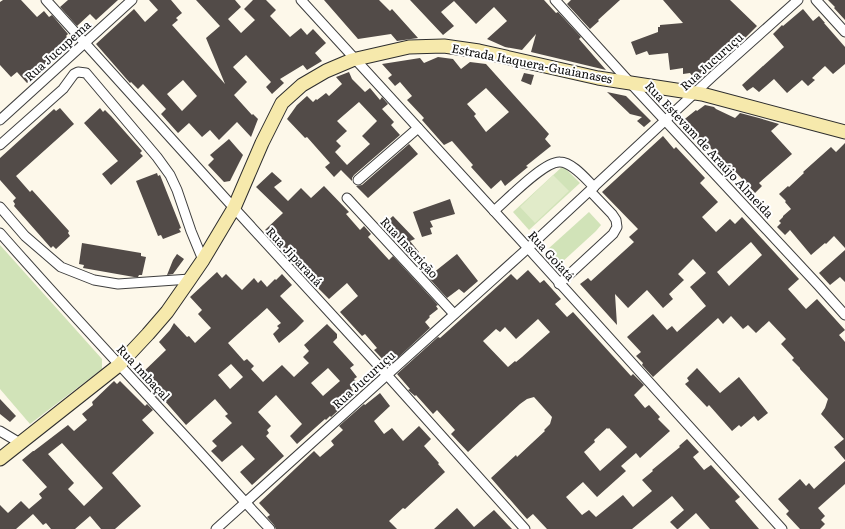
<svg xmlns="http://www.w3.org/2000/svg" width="845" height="529" font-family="Literata,serif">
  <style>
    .green { fill: #d1e3b8 }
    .pitch { fill: #e1ebc9 }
    .building { fill: #524b48; fill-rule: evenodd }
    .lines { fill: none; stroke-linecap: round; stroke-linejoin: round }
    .minor-casing { stroke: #3e3e3e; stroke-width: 11 }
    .secondary-casing { stroke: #2d2d2d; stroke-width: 15 }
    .minor { stroke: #fff; stroke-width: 9 }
    .secondary { stroke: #f6e9ac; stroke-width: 13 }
    .labels { text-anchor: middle; stroke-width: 4; stroke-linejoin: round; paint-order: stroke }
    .street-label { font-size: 12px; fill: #0b0b0b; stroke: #fff }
  </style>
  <rect width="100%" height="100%" fill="#fdf8ea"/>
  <!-- green -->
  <g class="green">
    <polygon points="563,166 580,183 529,230 513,212"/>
    <polygon points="589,212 601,225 596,231 561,263 548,249"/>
    <polygon points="0,245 102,359 102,369 30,424 0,389"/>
  </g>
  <!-- pitch -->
  <polygon class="pitch" points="553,175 569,191 535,223 520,207"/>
  <!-- building -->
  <g class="building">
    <polygon points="3,0 21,0 37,17 44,11 49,17 52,15 68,34 66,36 69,39 64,44 65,45 50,58 52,61 44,68 45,69 34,78 33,77 27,83 17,72 11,77 0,65 0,2"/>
    <polygon points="68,0 118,0 96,20 90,14 77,26 60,7"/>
    <path d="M149,0H171L182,13L176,18L178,20L172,25L225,84L206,38L220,26L196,0H235L241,7L228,19L241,33L255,20L244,9L253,0H266L276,10L270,16L290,37L301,28L307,35L313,29L326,43L315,53L322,61L307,70L303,65L280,79L284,83L272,94L266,87L271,82L246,55L233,67L247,82L234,95L252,115L253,114L258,119L251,137L237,122L219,140L210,130L202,137L189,123L178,133L161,114L166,109L143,84L138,89L131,82L130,83L96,44L134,9L145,22L158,10ZM183,80L197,96L182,111L167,94Z"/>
    <polygon points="324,0 379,0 390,11 392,9 418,38 397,41 391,34 358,39"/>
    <polygon points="410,0 544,0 556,13 558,12 581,37 579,39 606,70 531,52 536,34 522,50 505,47 487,39 507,21 494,7 476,24 454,1 441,12 454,26 443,35"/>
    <polygon points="571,0 620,0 598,20 599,21 590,29 567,4"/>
    <polygon points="663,0 730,0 757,26 745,38 741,34 728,46 731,49 696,81 690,73 683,74 683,68 670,70 668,53 649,55 647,51 636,55 631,42 658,32 658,27 660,27 660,25 683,23"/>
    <polygon points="828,0 845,0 845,20 834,8 835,7"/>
    <polygon points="803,9 813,21 819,16 825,23 824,23 845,47 845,64 833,74 825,66 812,78 815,80 808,86 802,80 787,93 774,79 759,92 753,87 747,91 742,85 784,47 773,34 782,25 783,26"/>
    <path d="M438,57L453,59L461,69L470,62L486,64L549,134L545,139L551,146L526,166L528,167L505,186L501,180L491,189L471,167L473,165L452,141L444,145L422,120L424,118L407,100L412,96L400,82L395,86L388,78L392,75L382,64L420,58L424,63ZM486,88L509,112L486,132L474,116L476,114L467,104Z"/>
    <path d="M349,72L352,79L365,92L370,88L380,100L382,97L388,104L382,109L394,122L391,125L400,135L354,175L352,178V181L341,170L334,177L325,167L330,163L307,137L305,138L287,119L297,105L307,96L313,102L316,99L317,100L326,93L329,96L342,84L336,77ZM359,102L377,121L362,136L370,144L347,165L335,152L341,146L336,141L347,131L337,121Z"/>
    <polygon points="524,73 534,75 531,85 521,81"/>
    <polygon points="607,92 626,96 651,121 644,127 637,121 642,117 630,114"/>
    <polygon points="705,105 714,107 716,109 735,118 740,113 759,118 779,124 771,131 792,154 759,183 762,186 755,193 731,167 730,168 718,155 718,156 701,138 698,141 681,122 696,110 697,111"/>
    <polygon points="60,108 74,124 16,176 30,192 32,190 69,231 68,233 70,236 56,249 53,246 51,248 14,206 15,204 13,201 16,198 0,180 0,158 54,109 56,111"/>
    <polygon points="100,108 103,112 105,110 111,116 142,151 140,153 143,156 111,185 102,174 118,161 84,123"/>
    <path d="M663,136L674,149L676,147L705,178L700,183L718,202L702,217L716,232L730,219L735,224L742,217L799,279L788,289L806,309L817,299L845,330L839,335L845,342V460L834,447L844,439L821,414L825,408L828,399L800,369V368L792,360L794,358L781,344L786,339L769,321L756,333L748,325L743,329L731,316L723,324L718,318L653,377L642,365L643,363L636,356L641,352L627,337L653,314L667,330L672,326L677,332L706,306L690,287L706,273L693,259L678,274L684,280L669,294L673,299L663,308L647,290L628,308L615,294L617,325L580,284L588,278L591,281L634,242L629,237L638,229L602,192ZM751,242L762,255L729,286L717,272Z"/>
    <polygon points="229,139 243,155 230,181 224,182 208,165 214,159 210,155"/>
    <polygon points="845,143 845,248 834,236 826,244 825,243 811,255 790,230 785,235 777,227 781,223 779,221 783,217 783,216 791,209 785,202 786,201 779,194 788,186 789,187 804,173 803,172 831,147 836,152"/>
    <polygon points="409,144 418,154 368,198 356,186 362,185"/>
    <polygon points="272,172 282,181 274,187 288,201 301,188 311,198 324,186 349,212 346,214 360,230 364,226 371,234 368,237 389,260 393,256 438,305 436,306 438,309 429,316 430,317 425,322 430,328 389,366 374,350 377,348 365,334 362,336 340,312 358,296 347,283 329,299 315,285 320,281 306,266 302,270 278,244 277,245 269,236 270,235 265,230 283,213 256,187"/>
    <polygon points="157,173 158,176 160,175 181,228 179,229 181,232 163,239 161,235 158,236 136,181"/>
    <polygon points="450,199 455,214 430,221 433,227 430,228 432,234 422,237 413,212"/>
    <polygon points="393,216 415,239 410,241 419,252 412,259 402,248 403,247 382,226"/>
    <polygon points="82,243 141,253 141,256 146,257 142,275 139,275 138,277 134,277 83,268 84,265 79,264"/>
    <polygon points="845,250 845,282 840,277 830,285 819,273"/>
    <polygon points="177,254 184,259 173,274 167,275 173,260"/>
    <polygon points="457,254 478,281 464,293 459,289 447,298 428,277"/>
    <path d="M528,270L540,283L544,280L561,299L555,304L567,317L573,312L631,376L633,374L644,385L634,395L645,408L649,405L660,417L658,419L670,431L640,458L636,453L621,466L626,471L597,497L583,482L566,497L582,515L589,510L596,517L623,495L633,507L652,491L642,480L653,471L652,470L680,447L679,446L687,439L699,452L693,457L704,470L711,465L740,497L735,501L759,529H710L696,513L678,529H677L670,522L684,510L672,496L632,529H547L533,514L527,519L491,478L516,455L517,457L532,443L545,431L544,430L550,424L552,417L534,397L527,399L520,404L468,452L451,434L455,430L437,410L433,414L416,395L415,396L408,390L410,389L397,374L438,337L440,338L449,330L511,274L517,280ZM538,319L550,332L522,357L516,362L515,361L508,367L483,341L496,329L500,332L505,327L516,339ZM607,428L608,429L609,428L627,447L600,471L584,452L595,442L594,440Z"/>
    <path d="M217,272L222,278L226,274L242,290L254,278L258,283L261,280L267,287L275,279L276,280L282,274L292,285L280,296L304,321L296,329L279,343L273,334L279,328L277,326L281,323L267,308L228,343L244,361L247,359L254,366L251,369L263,382L282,365L294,377L309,363L303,357L309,351L304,345L327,324L337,334V338L333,342L354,365L350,368L357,377L354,379L357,383L351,388L356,394L331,417L330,416L326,420L325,419L297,444L290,436L302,424L276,395L258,412L271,426L267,430L269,433L266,436L284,456L252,485L240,472L255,459L242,445L222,462L211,451L217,446L212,441L232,423L225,416L228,414L215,399L186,425L164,400L162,402L156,396L158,394L140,375L166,350L159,342L170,330L174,323L187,337L189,336L195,343L211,328L198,314L202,310L190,297ZM231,364L243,377L230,389L218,375ZM328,368L340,381L323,396L311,383Z"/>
    <polygon points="697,368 720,393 739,377 768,413 758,421 754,416 741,427 739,425 732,431 709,405 707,407 685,384 689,381 687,378"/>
    <path d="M114,381L117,384L120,381L145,406L147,404L153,410L142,420L154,433L112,473L141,506L115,529H101L90,516L75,529H51L46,523L43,525L33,514L16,529H0V505L8,513L21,501L29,509L42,498L39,494L47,487L22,460L33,451H34L68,425L74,431L87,420L82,414L93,405L92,402ZM62,443L103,488L84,506L68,489L74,483L48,454Z"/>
    <polygon points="380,393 390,406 374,421 384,434 392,428 403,441 419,426 431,439 424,446 439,463 438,464 445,472 405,509 403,508 389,521 397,529 276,529 274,525 267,517 270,515 259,503 314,451 320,457 334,445 331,441 343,430 339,426 364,404 365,405"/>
    <polygon points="0,399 16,416 10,422 0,414"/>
    <polygon points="845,461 845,484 818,508 825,516 821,520 825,524 820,529 800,529 786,514 789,511 778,499 800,479 806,486 809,483 814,489"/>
    <polygon points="457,508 474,527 494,510 512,529 434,529"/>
  </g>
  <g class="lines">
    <!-- minor casing -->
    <g class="minor-casing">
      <g id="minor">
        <polyline points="46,0 234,208 387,375 525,529"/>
        <polyline points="301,0 528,248 782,529"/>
        <polyline points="555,0 634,87 818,285 845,315"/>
        <polyline points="816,0 845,32"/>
        <polyline points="0,120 132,0"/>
        <polyline points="0,145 63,89 74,74 78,72 86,73 157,157 170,175 177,190 191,231 203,260"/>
        <polyline points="358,180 418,128"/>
        <polyline points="347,198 454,314"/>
        <polyline points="0,207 25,236 61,267 94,280 118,284 190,279"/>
        <path d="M494,211C507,200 544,161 560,162C572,162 586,179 594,187"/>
        <path d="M0,233C56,297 114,359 172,422C205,457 237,494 270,529"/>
        <polyline points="559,284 613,234 617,227 616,220 612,214 590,191"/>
        <polyline points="0,431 20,443"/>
        <polyline points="216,529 528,248 713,76 798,0"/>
      </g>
    </g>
    <!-- secondary casing -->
    <g class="secondary-casing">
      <polyline id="secondary" points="0,459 119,365 148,334 167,312 190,279 203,260 234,208 262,143 282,103 302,85 326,71 352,60 409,47 444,46 479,51 598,78 702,94 845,132"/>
    </g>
    <!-- minor -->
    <use href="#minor" class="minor"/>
    <!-- secondary -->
    <use href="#secondary" class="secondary"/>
  </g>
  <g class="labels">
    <!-- street labels -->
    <g class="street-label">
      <text transform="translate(58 51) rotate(-42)" y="4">Rua Jucupema</text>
      <text transform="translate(712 62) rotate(-42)" y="4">Rua Jucuruçu</text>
      <text transform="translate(532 64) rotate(11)" y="4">Estrada Itaquera-Guaianases</text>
      <text transform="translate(709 150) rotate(47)" y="4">Rua Estevam de Araújo Almeida</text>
      <text transform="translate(409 248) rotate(47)" y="4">Rua Inscrição</text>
      <text transform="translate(551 256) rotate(48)" y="4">Rua Goiatá</text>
      <text transform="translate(294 257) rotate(47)" y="4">Rua Jiparaná</text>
      <text transform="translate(143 373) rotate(47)" y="4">Rua Imbaçal</text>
      <text transform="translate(364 380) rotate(-42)" y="4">Rua Jucuruçu</text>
    </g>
  </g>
</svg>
